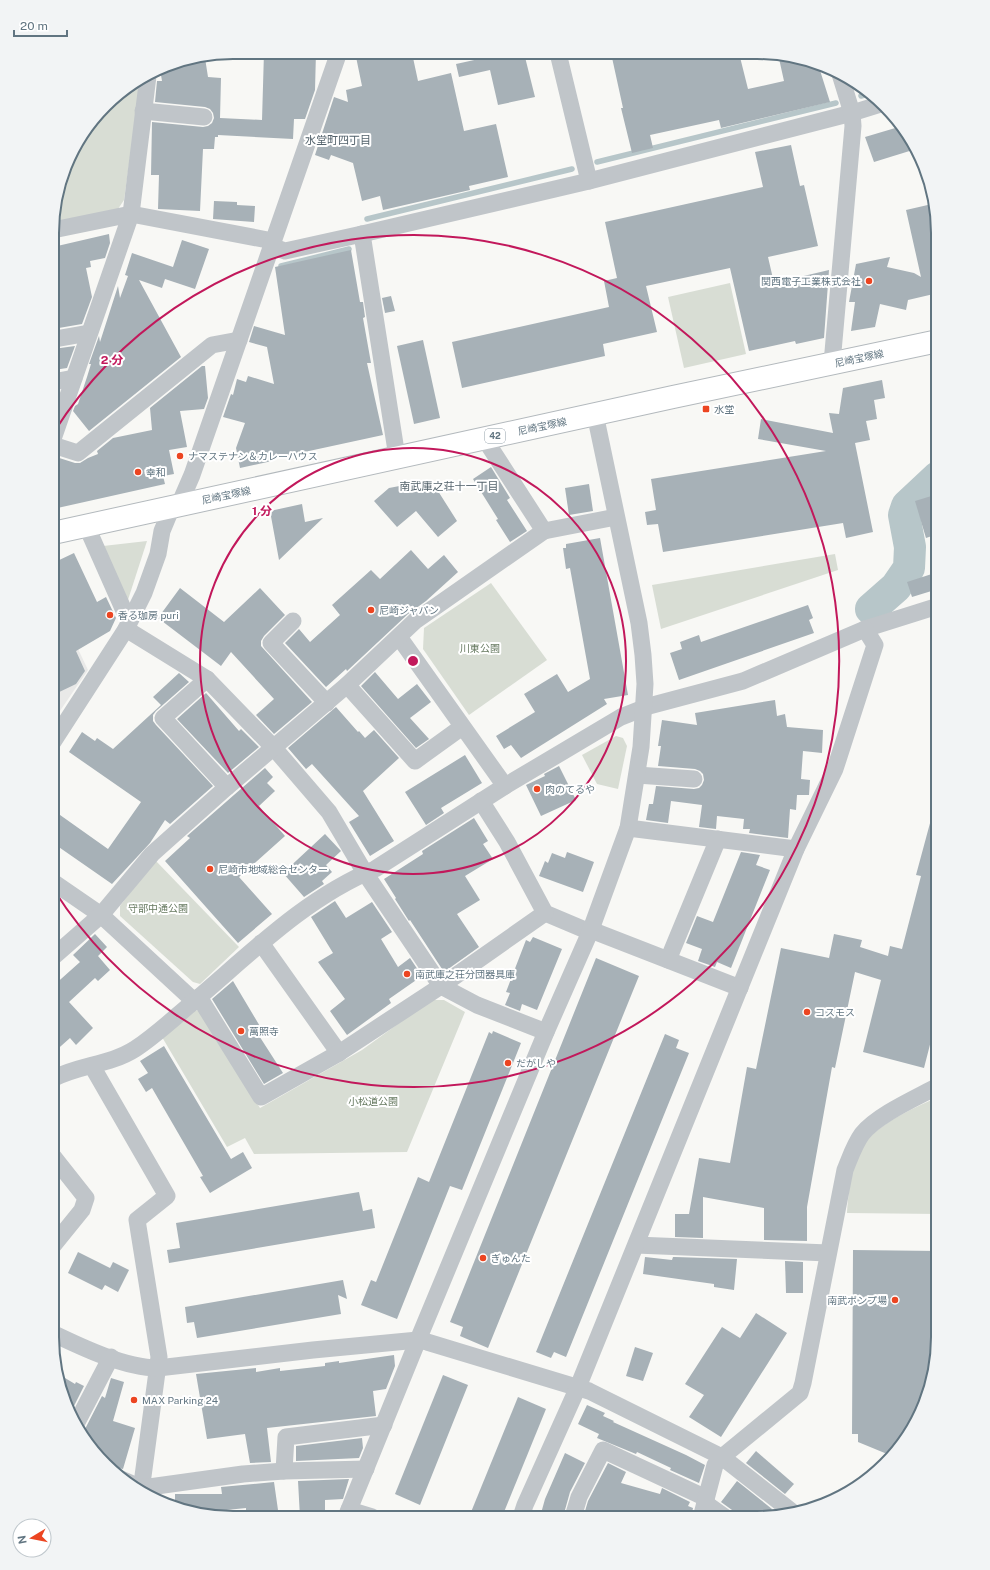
<svg xmlns="http://www.w3.org/2000/svg" width="990" height="1570" font-family="'Public Sans','Noto Sans JP',sans-serif">
  <style>
    .built { fill: #e9e9e8 }
    .green { fill: #d8ddd4 }
    .lines { fill: none; stroke-linecap: round; stroke-linejoin: round }
    .stream { stroke: #b7c6c9; stroke-width: 5.5 }
    .river { stroke: #b7c6c9; stroke-width: 32 }
    .building { fill: #a7b1b7 }
    .primary-casing { stroke: #b3b9bd; stroke-width: 24 }
    .street { stroke: #c0c5c9; stroke-width: 17 }
    .primary { stroke: #fff; stroke-width: 22 }
    .ring { fill: none; stroke: #c2185b; stroke-width: 2 }
    .poi-dot { fill: #ec4521; stroke: #fff; stroke-width: 1.5 }
    .labels { text-anchor: middle; stroke-width: 4; stroke-linejoin: round; paint-order: stroke }
    .shield { fill: #fff; stroke: #909ea7; stroke-width: 1 }
    .shield-label { font-size: 9px; font-weight: bold; fill: #617581 }
    .poi-label { font-size: 10px; fill: #617581; stroke: #fff; text-anchor: start }
    .street-label { font-size: 10px; fill: #617581; stroke: #fff }
    .park-label { font-size: 10px; fill: #667960; stroke: #fff }
    .neighbourhood-label { font-size: 11px; fill: #54636c; stroke: #fff }
    .rim { fill: none; stroke: #617581; stroke-width: 2 }
    .centre { fill: #c2185b; stroke: #fff; stroke-width: 2 }
    .ring-label { font-size: 12px; text-anchor: middle; font-weight: bold; fill: #c2185b; stroke: #fff; stroke-width: 4; stroke-linejoin: round; paint-order: stroke }
  </style>
  <rect width="100%" height="100%" fill="#f8f8f5"/>
  <!-- built -->
  <polygon class="built" points="53,596 88,670 53,721"/>
  <!-- green -->
  <g class="green">
    <polygon points="141,80 124,200 116,212 54,224 54,210 71,153 114,97"/>
    <polygon points="730,283 746,354 684,368 668,297"/>
    <polygon points="147,541 126,606 103,546"/>
    <polygon points="835,554 838,570 661,629 652,585"/>
    <polygon points="491,583 547,660 469,715 423,649 424,628"/>
    <polygon points="616,736 623,738 627,746 618,789 597,784 582,755"/>
    <polygon points="155,860 239,947 200,984 193,982 120,916 120,906"/>
    <polygon points="431,1000 444,1000 465,1012 407,1152 254,1154 245,1138 227,1147 162,1037 194,1010 202,1011 260,1108 362,1050"/>
    <path d="M938,1097V1214L847,1213C848,1199 851,1164 858,1152C874,1125 910,1110 938,1097Z"/>
  </g>
  <g class="lines">
    <!-- stream -->
    <g class="stream">
      <polyline points="861,96 871,93"/>
      <polyline points="597,162 836,103"/>
      <polyline points="367,219 572,169"/>
      <polyline points="281,266 349,249"/>
    </g>
    <!-- river -->
    <polyline class="river" points="871,609 896,587 909,568 910,547 904,515 907,506 938,477"/>
  </g>
  <!-- building -->
  <g class="building">
    <polygon points="264,52 316,52 315,90 305,119 294,119 293,139 218,135 218,137 215,137 214,149 203,149 200,211 158,209 159,175 151,175 152,122 203,127 208,126 212,123 214,118 213,113 210,109 205,107 155,102 157,81 162,81 160,69 164,66 205,58 208,77 221,78 220,118 262,120"/>
    <polygon points="355,52 412,53 418,81 451,73 464,131 496,124 508,177 469,186 470,190 383,210 380,196 362,201 353,163 331,155 329,160 315,155 334,97 348,102 346,90 362,86"/>
    <polygon points="488,53 524,53 535,97 498,105 490,70 459,77 456,64 488,57"/>
    <polygon points="611,53 739,53 748,89 784,81 778,54 780,54 818,64 830,102 721,128 719,120 650,135 653,148 632,153 621,108 623,108"/>
    <polygon points="902,126 916,149 874,162 865,137"/>
    <polygon points="791,145 800,186 804,185 818,246 768,257 774,283 829,270 824,338 796,344 795,341 749,351 730,268 646,286 657,332 603,344 605,356 462,388 452,342 609,307 604,281 617,278 605,222 763,187 755,152"/>
    <polygon points="214,201 237,202 237,205 255,206 254,222 213,219"/>
    <polygon points="932,204 938,233 938,293 908,300 906,310 880,304 875,327 851,331 855,302 849,302 856,264 890,257 887,267 914,273 921,277 906,210"/>
    <polygon points="109,234 110,243 105,258 90,261 91,267 86,268 92,297 82,324 53,329 53,247"/>
    <polygon points="182,240 209,249 195,289 165,279 162,288 139,280 181,357 89,431 73,411 75,406 78,404 87,377 91,364 89,364 99,336 100,342 118,286 120,298 128,276 125,275 132,253 173,267"/>
    <polygon points="351,250 360,302 363,302 365,317 363,318 371,363 367,363 383,435 272,459 272,461 240,468 236,448 245,423 223,417 231,394 233,395 237,379 246,382 248,376 274,384 267,347 249,342 254,326 285,335 275,267"/>
    <polygon points="391,296 395,311 385,313 382,298"/>
    <polygon points="423,340 440,418 414,424 397,346"/>
    <polygon points="75,346 67,368 54,370 53,349"/>
    <polygon points="202,366 205,366 208,398 204,409 180,411 187,447 169,450 174,474 163,476 165,484 53,509 53,456 75,463 80,463 88,458 98,454 97,451 113,438 152,430 150,408"/>
    <polygon points="882,380 885,398 874,400 877,419 866,421 870,440 855,443 873,532 846,538 843,523 663,552 658,524 647,525 645,512 656,510 651,479 826,451 758,439 761,419 833,433 829,413 839,414 843,388"/>
    <polygon points="491,467 510,498 507,500 527,531 510,542 496,520 498,519 473,479"/>
    <polygon points="431,480 457,521 438,537 416,511 397,527 374,501 389,488"/>
    <polygon points="589,484 593,511 569,515 565,488"/>
    <polygon points="938,494 938,534 926,538 915,501"/>
    <polygon points="302,504 305,522 323,518 279,560 270,511"/>
    <polygon points="600,538 628,695 604,699 607,704 521,758 511,745 504,749 496,736 535,712 524,694 557,674 568,692 590,679 570,568 566,569 563,548 566,548 566,544"/>
    <polygon points="411,550 428,569 444,555 458,572 426,601 408,614 347,671 346,669 326,687 285,643 299,629 310,642 340,615 332,605 371,570 380,579"/>
    <polygon points="74,553 97,602 106,597 116,618 110,631 76,651 85,671 76,684 53,695 53,563"/>
    <polygon points="938,572 938,589 912,597 907,582"/>
    <polygon points="180,588 224,622 260,588 285,615 264,636 261,641 261,646 312,702 274,734 256,715 274,699 231,652 221,666 158,618"/>
    <polygon points="808,605 813,618 809,620 814,633 679,680 670,653 682,649 680,642 699,635 701,642"/>
    <polygon points="375,672 398,699 417,684 431,702 410,718 429,739 416,748 361,686"/>
    <polygon points="179,673 189,682 156,711 153,715 153,721 156,725 213,786 170,824 165,820 150,843 112,884 53,843 53,810 108,849 141,802 69,752 82,732 95,741 97,738 113,749 161,705 153,697"/>
    <polygon points="206,693 239,731 241,729 259,747 228,773 177,719"/>
    <polygon points="775,700 777,716 785,714 787,727 823,730 822,753 803,751 801,779 810,780 809,795 797,795 796,810 790,809 788,838 749,833 750,829 743,829 744,819 717,816 716,829 699,827 702,805 671,801 668,823 646,820 649,804 653,804 656,786 694,789 699,788 702,785 704,780 703,774 700,771 695,769 658,766 661,746 658,746 662,720 697,725 695,713"/>
    <polygon points="336,707 358,732 359,731 365,738 374,730 399,758 363,791 394,841 370,856 349,822 359,816 312,764 306,769 288,748"/>
    <polygon points="465,755 482,783 441,808 444,813 426,825 405,792"/>
    <polygon points="559,766 576,800 541,816 526,785 545,776 544,774"/>
    <polygon points="265,768 273,777 267,783 275,791 259,806 285,836 239,877 272,914 238,943 165,861 190,838 187,836"/>
    <polygon points="933,812 938,812 938,1030 934,1029 924,1068 863,1052 881,980 855,972 835,1068 832,1067 807,1207 807,1241 764,1240 764,1208 703,1197 703,1238 675,1237 675,1214 689,1214 699,1158 730,1163 747,1067 756,1069 781,948 829,958 834,934 862,940 860,947 888,956 890,946 902,949 921,876 916,875"/>
    <polygon points="474,818 488,841 483,844 493,859 465,876 480,900 457,914 479,947 444,972 410,920 409,921 395,899 396,898 384,879 423,854 422,851"/>
    <polygon points="325,834 341,851 326,865 332,872 322,881 324,884 304,897 283,873"/>
    <polygon points="567,852 594,862 583,892 539,876 545,861 548,863 552,853 565,858"/>
    <polygon points="741,852 760,855 756,865 770,870 731,968 717,962 715,967 698,961 702,949 686,943 697,916 713,922"/>
    <polygon points="335,901 346,918 372,902 392,932 381,939 398,967 410,958 422,976 389,999 391,1003 347,1035 330,1011 345,999 318,962 333,953 311,917"/>
    <polygon points="95,934 107,947 98,956 110,970 98,981 95,978 69,1002 93,1028 76,1045 70,1038 52,1054 52,987 80,962 73,955"/>
    <polygon points="533,937 562,949 537,1010 522,1004 520,1011 505,1005 510,993 506,992 526,940 530,942"/>
    <polygon points="596,958 639,976 488,1348 460,1336 463,1327 450,1322"/>
    <polygon points="233,981 261,1028 256,1031 283,1073 264,1084 212,999"/>
    <polygon points="493,1031 521,1043 462,1190 450,1186 397,1319 361,1305 371,1280 376,1282 418,1177 429,1182 489,1032 492,1034"/>
    <polygon points="665,1034 679,1040 676,1048 689,1053 566,1357 554,1352 551,1358 536,1352"/>
    <polygon points="164,1046 231,1159 243,1152 252,1168 210,1193 200,1177 203,1176 152,1088 146,1092 138,1079 148,1073 140,1061"/>
    <polygon points="359,1192 363,1211 372,1209 375,1228 169,1263 167,1250 180,1248 176,1223"/>
    <polygon points="853,1250 938,1251 938,1349 928,1395 901,1447 892,1456 858,1442 858,1434 852,1434"/>
    <polygon points="78,1252 110,1268 113,1262 129,1270 118,1292 105,1285 102,1290 68,1273"/>
    <polygon points="645,1257 672,1260 673,1257 675,1257 737,1259 734,1290 714,1287 714,1284 643,1274"/>
    <polygon points="785,1261 803,1262 803,1293 786,1293"/>
    <polygon points="343,1280 347,1299 338,1295 341,1314 197,1338 194,1322 187,1323 185,1307"/>
    <polygon points="756,1313 787,1333 721,1437 689,1417 704,1395 685,1384 722,1327 740,1338"/>
    <polygon points="635,1347 653,1353 643,1381 626,1376"/>
    <polygon points="394,1355 395,1366 386,1389 373,1391 376,1416 267,1428 271,1462 250,1463 245,1434 207,1439 196,1374 256,1368 256,1372 280,1368 280,1371 325,1366 325,1363 339,1361 339,1363"/>
    <polygon points="60,1375 75,1384 76,1382 84,1386 70,1414 66,1406"/>
    <polygon points="443,1375 468,1385 420,1505 395,1494"/>
    <polygon points="111,1378 124,1382 113,1421 135,1428 123,1469 109,1466 89,1447 81,1433 85,1429 102,1396 105,1398"/>
    <polygon points="518,1397 546,1409 502,1517 469,1517"/>
    <polygon points="587,1405 605,1413 603,1416 614,1421 613,1422 686,1455 705,1465 699,1483 670,1470 671,1468 637,1452 636,1454 597,1438 599,1434 578,1424"/>
    <polygon points="362,1438 363,1448 359,1458 296,1461 296,1446"/>
    <polygon points="756,1451 794,1484 785,1494 746,1463"/>
    <polygon points="565,1453 585,1463 570,1492 563,1517 540,1517 545,1499"/>
    <polygon points="608,1463 626,1472 621,1483 660,1494 662,1488 690,1502 688,1506 693,1508 691,1518 583,1518 588,1501"/>
    <polygon points="349,1479 343,1499 325,1500 325,1517 300,1517 298,1481"/>
    <polygon points="737,1481 772,1509 765,1516 757,1518 738,1518 732,1510 721,1502"/>
    <polygon points="274,1482 279,1517 246,1517 246,1508 217,1511 217,1516 210,1516 175,1507 175,1494 222,1494 221,1487"/>
  </g>
  <g class="lines">
    <!-- primary casing -->
    <g class="primary-casing">
      <polyline id="primary" points="53,533 673,397 938,341"/>
    </g>
    <!-- street -->
    <g class="street">
      <polyline points="558,53 589,181"/>
      <polyline points="143,111 204,117"/>
      <polyline points="53,230 131,214 273,241"/>
      <polyline points="362,234 397,457"/>
      <polyline points="271,246 285,251 362,234 589,181 852,113 881,104"/>
      <polyline points="55,339 89,333"/>
      <polyline points="832,363 853,126 852,113 840,74"/>
      <polyline points="53,382 74,378"/>
      <polyline points="484,438 544,531 616,517"/>
      <polyline points="53,439 131,214 148,76"/>
      <polyline points="53,445 78,453 212,345 239,340"/>
      <polyline points="179,505 192,475 339,52"/>
      <polyline points="86,525 129,622"/>
      <polyline points="293,621 271,643 327,703"/>
      <polyline points="126,629 207,679 274,748 329,812 365,873 441,986 477,1005 546,1032"/>
      <polyline points="399,637 505,786"/>
      <polyline points="207,679 163,718 227,787"/>
      <polyline points="347,685 415,761 462,727"/>
      <polyline points="53,742 126,629 144,593 158,554 162,531 172,507"/>
      <polyline points="637,775 694,779"/>
      <polyline points="481,801 507,842 545,913 590,932"/>
      <polyline points="628,828 796,849"/>
      <polyline points="53,882 101,915 194,1001"/>
      <polyline points="591,930 740,988"/>
      <polyline points="261,943 339,1053"/>
      <polyline points="53,957 101,915 152,854 227,787 347,685 415,621 544,531"/>
      <polyline points="668,960 718,839"/>
      <polyline points="199,997 261,1097 339,1053 441,986 545,913"/>
      <polyline points="92,1066 167,1196 137,1220 159,1357 141,1491"/>
      <path d="M52,1079C78,1065 110,1065 135,1049C155,1036 174,1018 192,1003C250,954 305,898 375,869L505,786L621,717L649,706L743,681L865,629L938,606"/>
      <polyline points="636,1245 828,1253"/>
      <polyline points="52,1247 82,1210 86,1198 52,1155"/>
      <path d="M52,1333C81,1347 125,1368 158,1368L313,1350L418,1340L427,1342L589,1391L722,1457L791,1511"/>
      <polyline points="76,1424 111,1357"/>
      <polyline points="284,1471 286,1437 384,1425"/>
      <polyline points="121,1479 142,1488 243,1474 284,1471 366,1469"/>
      <polyline points="705,1503 726,1518"/>
      <polyline points="349,1510 372,1517"/>
      <polyline points="346,1517 418,1340 546,1032 590,932 628,828 641,747 645,684 643,655 639,623 595,414"/>
      <polyline points="521,1517 525,1505 578,1387 796,849 835,769 875,645 865,629"/>
      <polyline points="573,1517 579,1497 603,1450 706,1498"/>
      <path d="M701,1518L715,1465L722,1457L800,1393L803,1383L845,1170C850,1158 854,1145 862,1134C877,1115 916,1098 938,1086"/>
    </g>
    <!-- primary -->
    <use href="#primary" class="primary"/>
  </g>
  <!-- distance rings -->
  <g class="ring">
    <circle cx="413" cy="661" r="213"/>
    <path d="M54 432A426 426 0 1 1 54 890"/>
  </g>
  <!-- markers -->
  <g class="poi-dot">
    <circle cx="869" cy="281" r="4"/>
    <rect x="702" y="405" width="8" height="8" rx="2"/>
    <circle cx="180" cy="456" r="4"/>
    <circle cx="138" cy="472" r="4"/>
    <circle cx="371" cy="610" r="4"/>
    <circle cx="110" cy="615" r="4"/>
    <circle cx="537" cy="789" r="4"/>
    <circle cx="210" cy="869" r="4"/>
    <circle cx="407" cy="974" r="4"/>
    <circle cx="807" cy="1012" r="4"/>
    <circle cx="241" cy="1031" r="4"/>
    <circle cx="508" cy="1063" r="4"/>
    <circle cx="483" cy="1258" r="4"/>
    <circle cx="895" cy="1300" r="4"/>
    <circle cx="134" cy="1400" r="4"/>
  </g>
  <g class="labels">
    <!-- shield labels -->
    <rect class="shield" x="485" y="429" width="20" height="14" rx="3"/>
    <g class="shield-label">
      <text x="495" y="439">42</text>
    </g>
    <!-- poi labels -->
    <g class="poi-label">
      <text x="861" y="285" text-anchor="end">関西電子工業株式会社</text>
      <text x="714" y="413">水堂</text>
      <text x="188" y="460">ナマステナン＆カレーハウス</text>
      <text x="146" y="476">幸和</text>
      <text x="379" y="614">尼崎ジャパン</text>
      <text x="118" y="619">香る珈房 puri</text>
      <text x="545" y="793">肉のてるや</text>
      <text x="218" y="873">尼崎市地域総合センター</text>
      <text x="415" y="978">南武庫之荘分団器具庫</text>
      <text x="815" y="1016">コスモス</text>
      <text x="249" y="1035">萬照寺</text>
      <text x="516" y="1067">だがしや</text>
      <text x="491" y="1262">ぎゅんた</text>
      <text x="887" y="1304" text-anchor="end">南武ポンプ場</text>
      <text x="142" y="1404">MAX Parking 24</text>
    </g>
    <!-- street labels -->
    <g class="street-label">
      <text transform="translate(859 358) rotate(-12)" y="4">尼崎宝塚線</text>
      <text transform="translate(542 426) rotate(-12)" y="4">尼崎宝塚線</text>
      <text transform="translate(226 495) rotate(-12)" y="4">尼崎宝塚線</text>
    </g>
    <!-- park labels -->
    <g class="park-label">
      <text x="480" y="652">川東公園</text>
      <text x="158" y="912">守部中通公園</text>
      <text x="373" y="1105">小松道公園</text>
    </g>
    <!-- neighbourhood labels -->
    <g class="neighbourhood-label">
      <text x="338" y="144">水堂町四丁目</text>
      <text x="449" y="490">南武庫之荘十一丁目</text>
    </g>
  </g>
  <!-- crop -->
  <path d="M0 0H990V1570H0ZM233 59H757A174 174 0 0 1 931 233V1337A174 174 0 0 1 757 1511H233A174 174 0 0 1 59 1337V233A174 174 0 0 1 233 59Z" fill="#f2f4f5" fill-rule="evenodd"/>
  <path class="rim" d="M233 59H757A174 174 0 0 1 931 233V1337A174 174 0 0 1 757 1511H233A174 174 0 0 1 59 1337V233A174 174 0 0 1 233 59Z"/>
  <circle cx="413" cy="661" r="6" class="centre"/>
  <g class="ring-label">
    <text x="112" y="364">2 分</text>
    <text x="262" y="515">1 分</text>
  </g>
  <!-- north arrow -->
  <g transform="translate(32 1538) rotate(260)"><circle r="19" fill="#ffffff" stroke="#c0c8cd"/>
  <path d="M0-3L7 15L0 10L-7 15Z" fill="#ec4521"/>
  <text y="-6" font-size="11" font-weight="bold" text-anchor="middle" fill="#617581">N</text>
  </g>
  <!-- scale -->
  <path d="M14 30v6h53v-6" fill="none" stroke="#617581" stroke-width="2"/>
  <text x="20" y="30" font-size="12" fill="#617581" stroke="#ffffff" stroke-width="3" paint-order="stroke">20 m</text>
</svg>
